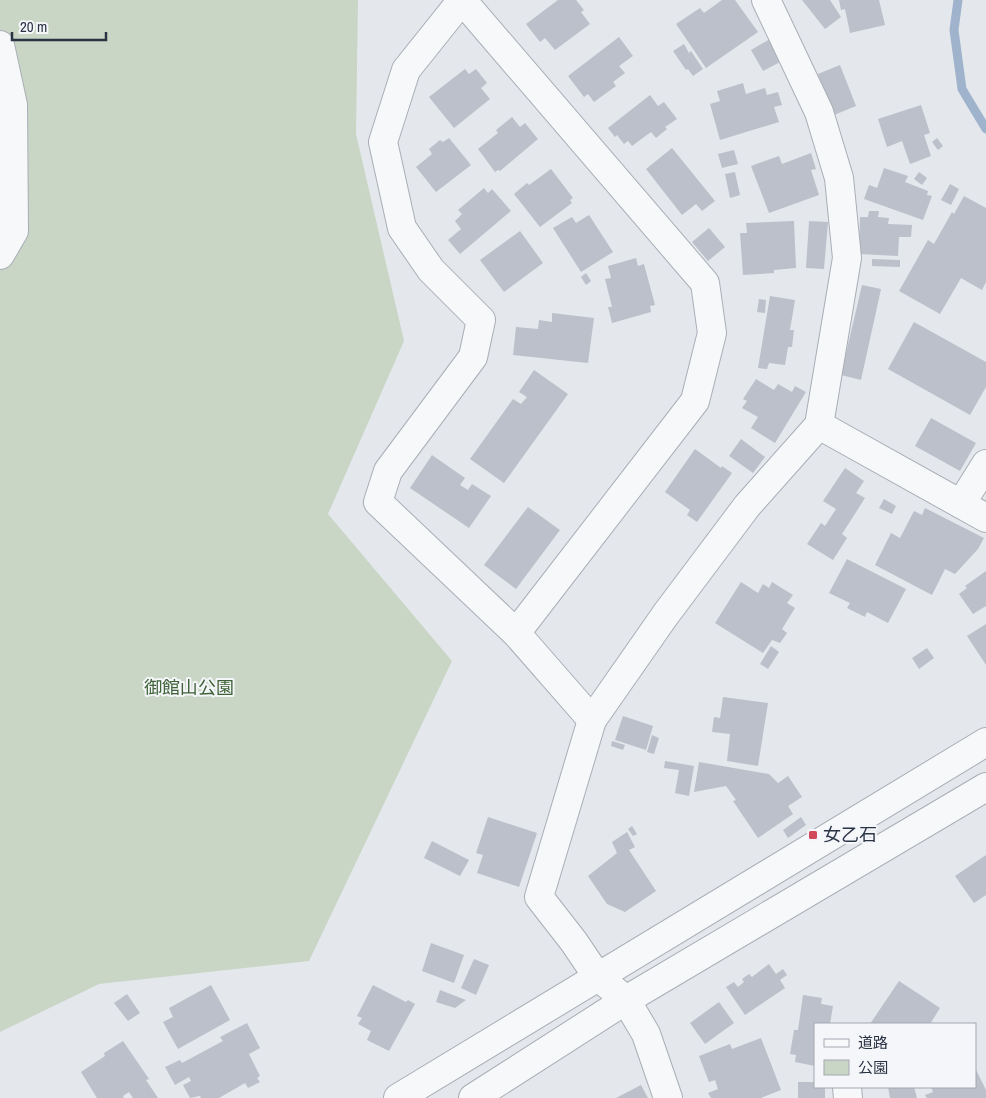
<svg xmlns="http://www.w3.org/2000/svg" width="986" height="1098" font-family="'Archivo Narrow','Noto Sans JP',sans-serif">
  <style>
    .green { fill: #c9d6c5 }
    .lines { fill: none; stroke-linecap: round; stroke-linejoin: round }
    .stream { stroke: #9fb4cc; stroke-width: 9 }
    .building { fill: #bbc0ca }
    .minor-casing { stroke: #a9aeb7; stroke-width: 30 }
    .tertiary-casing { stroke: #a9aeb7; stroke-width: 30 }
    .minor { stroke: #f7f8fa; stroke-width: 28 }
    .tertiary { stroke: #f7f8fa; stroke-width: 28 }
    .poi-dot { fill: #d1495b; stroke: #f4f6f9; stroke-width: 2 }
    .labels { text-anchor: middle; stroke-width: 4; stroke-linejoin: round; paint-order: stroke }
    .park-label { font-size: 18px; fill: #3f6138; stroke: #f4f6f9 }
    .poi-label { font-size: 18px; fill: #2b3445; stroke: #f4f6f9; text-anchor: start }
  </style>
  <rect width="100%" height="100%" fill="#e4e7ec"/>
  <!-- green -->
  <polygon class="green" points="0,0 358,0 356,134 404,341 328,514 452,661 309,961 99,984 0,1032"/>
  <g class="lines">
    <!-- stream -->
    <polyline class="stream" points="958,0 954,30 962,89 986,129"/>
  </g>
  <!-- building -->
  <g class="building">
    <polygon points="558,0 576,0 584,10 581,12 590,24 555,50 545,38 540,42 526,24"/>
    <polygon points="722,0 735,0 758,32 706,68 676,24 700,8 704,13"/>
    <polygon points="802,0 830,0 841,17 825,29"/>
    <polygon points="839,0 879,0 885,25 850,33 845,9 841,10"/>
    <polygon points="619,37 633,56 619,66 625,73 613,82 616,86 594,102 588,94 584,97 568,76"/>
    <polygon points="770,39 782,61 763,71 751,50"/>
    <polygon points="684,44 689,53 691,51 703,69 693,76 688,69 686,70 673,51"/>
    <polygon points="840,65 856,106 834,115 818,74"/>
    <polygon points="465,69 469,74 476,69 487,83 481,88 490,99 454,128 429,97"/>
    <polygon points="743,83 746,94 765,88 767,95 778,92 782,105 774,107 779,122 720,140 710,104 720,101 717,91"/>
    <polygon points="650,95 658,106 664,102 677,119 665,127 667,129 656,138 651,132 632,146 628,141 624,144 617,135 615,137 608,128"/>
    <polygon points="921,105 930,133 924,135 931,156 910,164 902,141 887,147 878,119"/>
    <polygon points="512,117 520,127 525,123 538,139 500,171 498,170 495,172 478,149 498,133 496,130"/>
    <polygon points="449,138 471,165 436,192 416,167 432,154 429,149 440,140 443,142"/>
    <polygon points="937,138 943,146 938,150 932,142"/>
    <polygon points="672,148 715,201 702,211 696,204 682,215 646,169"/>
    <polygon points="734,150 738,164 722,168 718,154"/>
    <polygon points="811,153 816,169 811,170 819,195 769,213 751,166 779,156 782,164"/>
    <polygon points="884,168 908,176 905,182 928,191 927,195 932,196 923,220 864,199 869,185 877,188"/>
    <polygon points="551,169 573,198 570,200 572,203 540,227 514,194 527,183 529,185"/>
    <polygon points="735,172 740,195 730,198 725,174"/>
    <polygon points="919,172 927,178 922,185 914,179"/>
    <polygon points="950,184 959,189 951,205 941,200"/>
    <polygon points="484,188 488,193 492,189 511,211 460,254 448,240 461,229 455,221 462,214 458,210"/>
    <polygon points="964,196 986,208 986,282 982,290 961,278 940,314 899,291 928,240 934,244 952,212 954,214"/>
    <polygon points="869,211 879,211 878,217 889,218 888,224 912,225 911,237 899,237 898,256 859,254 860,217 868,217"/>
    <polygon points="589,215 613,252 581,272 553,228 572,217 576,223"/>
    <polygon points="794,221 796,268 774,270 774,273 743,275 740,233 747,233 746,223"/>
    <polygon points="809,221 828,222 824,269 806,268"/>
    <polygon points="709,228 725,247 708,261 692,242"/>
    <polygon points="520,231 543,263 504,292 480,260"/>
    <polygon points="636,258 638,266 644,264 655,305 650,306 651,312 612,323 608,307 612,307 605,279 611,278 608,266"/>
    <polygon points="872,259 900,260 900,267 872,266"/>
    <polygon points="586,273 591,281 586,285 581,277"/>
    <polygon points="862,285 881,289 861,380 841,375"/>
    <polygon points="770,296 795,300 790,330 794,330 792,347 788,347 785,365 769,363 767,369 758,368"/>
    <polygon points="759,299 766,300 765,313 757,312"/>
    <polygon points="552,313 594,318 588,363 513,355 516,327 538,329 539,320 552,322"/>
    <polygon points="914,322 986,362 986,387 970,415 888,369"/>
    <polygon points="534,370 568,394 504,483 470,459 513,399 521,404 527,397 519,392"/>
    <polygon points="756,379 774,390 778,384 792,392 795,386 806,392 775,443 751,428 758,417 742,408 747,401 743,399"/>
    <polygon points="931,418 976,443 960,471 915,446"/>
    <polygon points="741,439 765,457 753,473 729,456"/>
    <polygon points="695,449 721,468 722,466 732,473 697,522 687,515 690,510 665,492"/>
    <polygon points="432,455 465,478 460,485 468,490 472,484 491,496 469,528 410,488"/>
    <polygon points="845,468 864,481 856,493 865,498 842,534 847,538 833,560 807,544 821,523 825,526 836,509 823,501"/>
    <polygon points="884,499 896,506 892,514 879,508"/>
    <polygon points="528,507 560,530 516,589 484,565"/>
    <polygon points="925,508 984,538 978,549 955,574 945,569 932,595 875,565 891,533 900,538 914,511 922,515"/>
    <polygon points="847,559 906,589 888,623 867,612 865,617 847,608 850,603 829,593"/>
    <polygon points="986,571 986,606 973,614 959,594 967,588 965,586"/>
    <polygon points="741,582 758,593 763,584 769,588 772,582 793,595 787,603 795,608 782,629 787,633 780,643 772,640 763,653 715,623"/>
    <polygon points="986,624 986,665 967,636"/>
    <polygon points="771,646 779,652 768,669 760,664"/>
    <polygon points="927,648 934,658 919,669 912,658"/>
    <polygon points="723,697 768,703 758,766 727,761 730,734 712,732 714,717 720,718"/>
    <polygon points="623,716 653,726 646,750 615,740"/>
    <polygon points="652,735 659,738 654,754 647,752"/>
    <polygon points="612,741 625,745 623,750 611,746"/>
    <polygon points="665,761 694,766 689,796 675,793 679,770 664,768"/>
    <polygon points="699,762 769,774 778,783 788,776 802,797 788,806 793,814 758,838 733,801 736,800 726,786 694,792"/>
    <polygon points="488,817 537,833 519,887 477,873 483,855 476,853"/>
    <polygon points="801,817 806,825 788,838 783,830"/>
    <polygon points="632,826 637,834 633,836 628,829"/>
    <polygon points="627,832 635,847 629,850 656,891 625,912 607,904 588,876 617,853 612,842"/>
    <polygon points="432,841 469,860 460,876 424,858"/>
    <polygon points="986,855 986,895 974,903 955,876"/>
    <polygon points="431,943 464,955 454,983 422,971"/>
    <polygon points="474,959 489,965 476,995 461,988"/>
    <polygon points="769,964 776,974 783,969 787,975 780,980 785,988 745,1015 726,987 734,982 738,987 744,982 742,979 749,974 752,977"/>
    <polygon points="899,981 940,1008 930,1024 870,1024"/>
    <polygon points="211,985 230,1020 178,1049 163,1022 173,1017 169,1008"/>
    <polygon points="373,985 406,1002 408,1000 415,1004 389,1051 367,1040 371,1031 358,1024 362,1018 357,1016"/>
    <polygon points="440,990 466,1000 455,1008 436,1002"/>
    <polygon points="127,994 140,1013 128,1021 114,1003"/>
    <polygon points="803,995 822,998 821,1004 833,1006 830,1024 815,1024 815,1066 795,1062 796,1055 790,1054 794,1030 798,1030"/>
    <polygon points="719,1002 734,1023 705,1044 690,1023"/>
    <polygon points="247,1023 260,1048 249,1054 260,1076 257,1078 260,1082 248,1088 245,1083 219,1098 201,1098 200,1096 190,1098 183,1085 191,1081 189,1077 175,1085 165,1067 180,1060 182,1063 223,1041 220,1037"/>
    <polygon points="761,1038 781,1090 761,1098 711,1098 708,1093 718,1089 715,1080 709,1082 699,1056 730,1044 732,1049"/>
    <polygon points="123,1041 149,1079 146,1080 158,1098 133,1098 129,1092 123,1096 124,1098 97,1098 81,1072 105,1056 104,1053"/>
    <polygon points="975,1068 986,1090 986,1098 927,1098 925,1095 933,1092 931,1087 975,1087"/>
    <polygon points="798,1082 815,1082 815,1087 825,1087 825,1098 798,1098"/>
    <polygon points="641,1085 648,1098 616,1098"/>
    <polygon points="888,1087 914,1087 917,1098 890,1098"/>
  </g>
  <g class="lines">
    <!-- minor casing -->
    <g class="minor-casing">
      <g id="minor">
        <polyline points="462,0 406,70 383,142 402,228 431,270 481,320 473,357 388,471 378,502 516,633 592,720"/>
        <polyline points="462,0 705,283 712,333 695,401 516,633"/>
        <polyline points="0,45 13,105 14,231 0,255"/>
        <polyline points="819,425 986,518"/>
        <polyline points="961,504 986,464"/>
        <polyline points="847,1087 848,1098"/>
        <polyline points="668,1098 646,1034 626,1000 597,976 574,942 539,897 592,720 666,614 747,506 819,425 847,258 839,178 819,112 766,0"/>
      </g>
    </g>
    <!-- tertiary casing -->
    <g class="tertiary-casing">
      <g id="tertiary">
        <polyline points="398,1098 986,742"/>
        <polyline points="473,1098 626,1000 986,787"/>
      </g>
    </g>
    <!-- minor -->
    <use href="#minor" class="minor"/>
    <!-- tertiary -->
    <use href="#tertiary" class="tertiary"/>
  </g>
  <!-- markers -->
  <rect class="poi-dot" x="808" y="830" width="10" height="10" rx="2.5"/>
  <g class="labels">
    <!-- park labels -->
    <g class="park-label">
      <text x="189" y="694">御館山公園</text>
    </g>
    <!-- poi labels -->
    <g class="poi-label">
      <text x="823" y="841">女乙石</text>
    </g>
  </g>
  <!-- legend -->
  <rect x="814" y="1023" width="162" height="65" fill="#f4f6f9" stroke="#a4a8b1"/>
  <rect x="824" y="1039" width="25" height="8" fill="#f7f8fa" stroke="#a4a8b1"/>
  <text x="858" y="1048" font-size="15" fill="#2b3445">道路</text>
  <rect x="824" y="1060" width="25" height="15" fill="#c9d6c5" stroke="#a4a8b1"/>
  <text x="858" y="1073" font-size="15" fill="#2b3445">公園</text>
  <!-- scale -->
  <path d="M12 32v8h94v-8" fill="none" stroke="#2b3445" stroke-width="2.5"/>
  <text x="20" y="32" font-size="15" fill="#2b3445" stroke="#f4f6f9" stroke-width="4" paint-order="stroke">20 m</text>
</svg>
